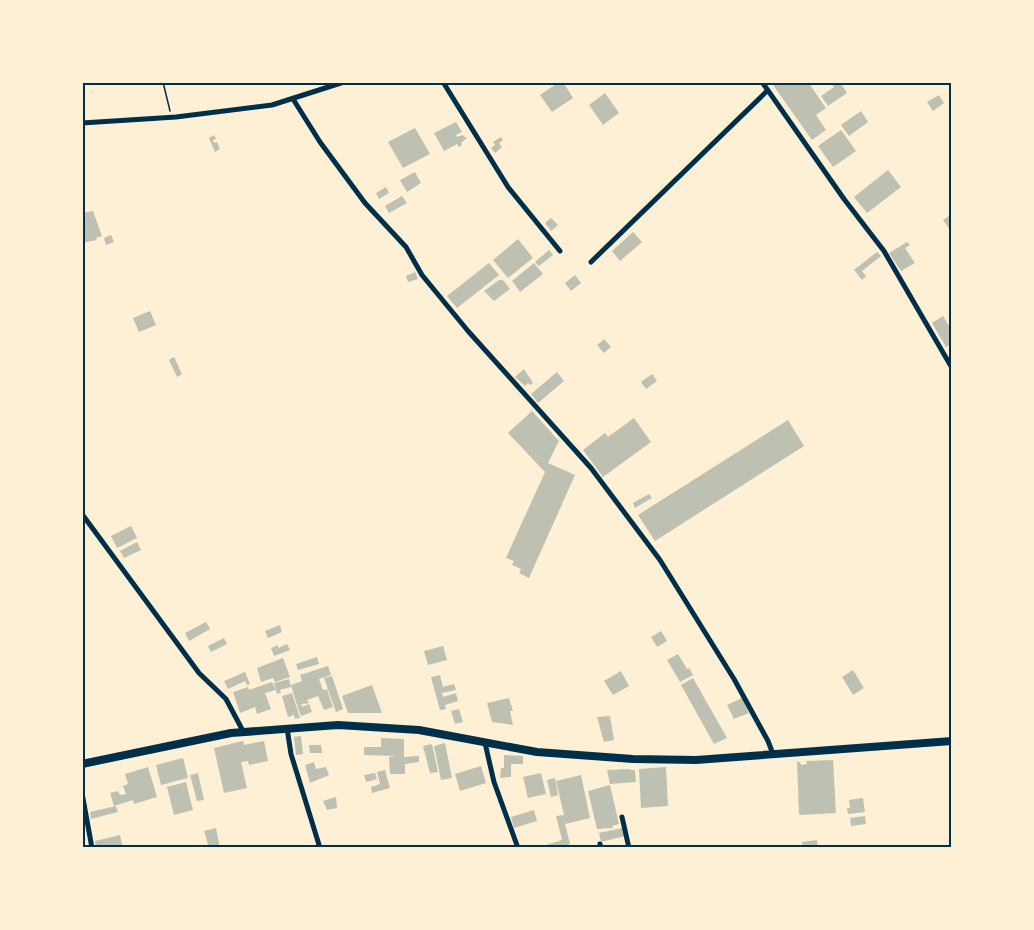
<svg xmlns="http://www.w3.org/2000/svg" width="1034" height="930" font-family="'Noto Sans',sans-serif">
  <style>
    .building { fill: #bec0b2 }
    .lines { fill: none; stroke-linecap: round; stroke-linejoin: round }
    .path { stroke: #003049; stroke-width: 1.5 }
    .minor { stroke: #003049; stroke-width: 5 }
    .secondary { stroke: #003049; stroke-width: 8 }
    .neatline { fill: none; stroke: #003049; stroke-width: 2 }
  </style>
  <rect width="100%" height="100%" fill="#fdf0d5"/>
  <!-- building -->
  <g class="building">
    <polygon points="559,82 563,82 573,98 552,112 540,95"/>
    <polygon points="771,82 808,82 826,108 816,115 826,130 812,140"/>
    <polygon points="831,82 846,82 842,85 847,93 828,106 821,96 834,87"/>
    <polygon points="605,93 619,113 603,125 589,105"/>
    <polygon points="939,95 944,103 933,111 927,102"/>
    <polygon points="861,111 868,122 849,136 841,125"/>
    <polygon points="456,122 462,132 456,135 457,137 462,135 467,138 461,143 462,145 459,147 457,144 444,151 434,133"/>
    <polygon points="415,128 430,154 403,168 388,142"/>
    <polygon points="841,130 856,151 833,167 818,146"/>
    <polygon points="214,135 216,139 213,140 214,143 217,142 220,149 215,152 209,138"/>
    <polygon points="501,137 503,140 499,143 502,147 495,153 491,148 495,145 493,142"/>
    <polygon points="888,170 901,187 867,213 854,197"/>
    <polygon points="415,172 421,183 407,192 400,180"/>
    <polygon points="386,187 389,193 379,199 376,193"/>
    <polygon points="402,196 407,203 389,213 385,206"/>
    <polygon points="93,211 102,236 96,238 97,240 82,243 82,213"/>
    <polygon points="952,214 952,233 943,220"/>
    <polygon points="551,218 558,225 551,231 545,223"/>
    <polygon points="633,232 642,242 620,261 612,251"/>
    <polygon points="111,235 114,242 106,245 104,238"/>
    <polygon points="518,239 533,258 508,278 493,260"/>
    <polygon points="907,242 910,245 905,248 915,263 901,271 889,253"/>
    <polygon points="549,250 553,255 539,266 535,262"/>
    <polygon points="877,252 881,256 862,271 866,276 862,280 854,270"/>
    <polygon points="489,263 499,275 457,308 447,296"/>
    <polygon points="534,263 543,274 520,292 512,281"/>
    <polygon points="415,272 418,279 408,282 406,276"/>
    <polygon points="575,275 581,283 571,291 565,283"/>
    <polygon points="499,280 503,280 510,289 494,301 484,291"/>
    <polygon points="150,311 156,325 139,332 133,318"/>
    <polygon points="943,316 952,331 952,344 946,347 932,323"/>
    <polygon points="604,339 611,347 604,353 597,345"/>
    <polygon points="174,357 182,374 177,377 169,360"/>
    <polygon points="524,369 533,383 530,385 528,383 525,386 515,377"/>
    <polygon points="557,372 564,381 538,403 531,394"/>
    <polygon points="652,374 657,381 646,389 641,382"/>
    <polygon points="532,411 559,441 548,463 575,475 529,578 519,573 521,569 512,565 514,561 506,558 545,472 508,433"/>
    <polygon points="634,418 651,442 603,477 583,450 605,433 608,437"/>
    <polygon points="788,420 804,446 655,541 638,515"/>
    <polygon points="649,494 652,498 635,508 633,503"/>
    <polygon points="131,526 137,538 117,548 111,536"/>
    <polygon points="137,542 141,550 124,558 120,551"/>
    <polygon points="206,622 210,629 189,641 185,633"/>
    <polygon points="280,625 282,632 268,638 265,631"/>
    <polygon points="661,631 667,641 657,647 651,637"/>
    <polygon points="224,638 227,644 211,652 208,646"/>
    <polygon points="287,644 290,650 274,656 271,648 278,645 278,648"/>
    <polygon points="443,646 447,660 428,665 424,651"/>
    <polygon points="678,654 687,669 689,668 693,675 680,682 667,660"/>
    <polygon points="317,657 319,664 298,670 296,664"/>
    <polygon points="283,658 290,677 275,682 273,678 261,682 257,668"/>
    <polygon points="328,666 331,675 319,679 323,690 327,689 333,707 324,710 318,696 307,700 309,703 297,705 291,685 302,681 300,675"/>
    <polygon points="853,670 864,688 853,695 842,677"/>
    <polygon points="621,671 629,686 613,695 604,681"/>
    <polygon points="245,672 250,684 247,685 245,681 228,689 224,681"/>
    <polygon points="440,675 443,687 454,684 456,690 442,693 443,697 456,693 458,701 445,705 446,709 440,710 431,677"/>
    <polygon points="332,676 343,709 336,712 324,678"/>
    <polygon points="693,678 727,738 714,744 681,685"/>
    <polygon points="289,679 291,687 280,690 281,693 277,694 274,683"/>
    <polygon points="272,682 276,690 265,693 271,709 257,714 255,707 240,713 233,692 248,687 249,690"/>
    <polygon points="372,685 382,713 348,713 342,696"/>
    <polygon points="292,693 300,718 295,719 294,715 288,717 282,696"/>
    <polygon points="509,698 513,711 510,711 513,725 492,722 487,703"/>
    <polygon points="742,698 749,713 734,719 727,705"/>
    <polygon points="301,704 302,707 309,704 312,712 301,716 297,706"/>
    <polygon points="459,709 463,722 455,724 451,711"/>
    <polygon points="610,716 614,740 604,742 597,717"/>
    <polygon points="301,736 303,754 296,755 294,737"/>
    <polygon points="381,738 404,739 404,757 419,756 419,762 405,764 405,774 390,774 389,757 396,756 364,755 364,747 381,747"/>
    <polygon points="243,741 244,745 264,741 268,761 249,765 248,761 241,762 247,788 224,793 214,748"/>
    <polygon points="445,743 452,778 441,780 434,746"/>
    <polygon points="432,744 438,772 430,773 423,746"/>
    <polygon points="309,745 321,745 322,753 310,753"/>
    <polygon points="504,755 523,756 523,764 511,764 511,777 500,778 501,768 504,768"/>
    <polygon points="183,758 188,778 161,785 156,765"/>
    <polygon points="833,760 836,813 800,815 799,814 797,762 800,762 801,765 807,764 806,761"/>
    <polygon points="314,762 316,769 326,767 329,775 310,783 305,765"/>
    <polygon points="481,766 486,783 460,791 455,774"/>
    <polygon points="148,767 157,797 134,804 133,800 114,806 110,793 118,791 120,795 126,794 123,786 128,784 125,774"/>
    <polygon points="666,767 668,806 641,808 639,769"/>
    <polygon points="630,769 630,770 635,770 636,782 610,784 607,770"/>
    <polygon points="385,770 390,788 372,793 371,787 380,784 377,772"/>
    <polygon points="198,773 204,800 197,801 190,775"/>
    <polygon points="375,773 377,779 366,782 364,775"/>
    <polygon points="541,773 546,794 528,798 523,777"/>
    <polygon points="581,775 590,818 565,824 570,844 558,848 537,848 562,840 556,816 564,815 556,781"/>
    <polygon points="555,778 558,795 551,797 547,780"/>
    <polygon points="186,782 193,810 174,815 167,787"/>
    <polygon points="610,785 619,824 612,826 613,828 597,829 588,791"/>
    <polygon points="336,797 337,808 327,810 323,801"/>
    <polygon points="863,798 865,812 848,814 847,808 850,808 849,800"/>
    <polygon points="116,806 118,812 91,819 90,812"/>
    <polygon points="534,810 537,821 514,828 511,817"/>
    <polygon points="865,816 866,824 851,826 850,818"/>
    <polygon points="216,828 220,848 209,848 204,831"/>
    <polygon points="622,828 625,836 601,842 599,833"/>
    <polygon points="120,835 123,848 96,848 95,841"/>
    <polygon points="817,840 818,848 803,848 802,842"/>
  </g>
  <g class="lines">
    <!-- path -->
    <polyline class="path" points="163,82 170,111"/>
    <!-- minor -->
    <g class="minor">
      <polyline points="443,82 508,187 560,251"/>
      <polyline points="762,82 844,199 884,251 952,368"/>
      <polyline points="293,99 320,142 365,203 406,247 422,275 468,331 591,468 660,560 734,679 768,741 773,754"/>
      <polyline points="82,123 176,117 272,105 344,82"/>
      <polyline points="591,262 767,91"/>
      <polyline points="82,514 199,673 226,699 243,731"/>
      <polyline points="287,728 291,754 320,848"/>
      <polyline points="485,743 494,782 518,848"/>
      <polyline points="82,793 92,848"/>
      <polyline points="622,817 629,848"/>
      <polyline points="600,844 601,848"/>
    </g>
    <!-- secondary -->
    <polyline class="secondary" points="82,764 231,733 338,725 419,730 537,752 633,759 696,760 952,741"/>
  </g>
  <!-- border -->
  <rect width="1034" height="930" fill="none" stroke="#fdf0d5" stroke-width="168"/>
  <rect x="84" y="84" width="866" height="762" class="neatline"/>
</svg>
